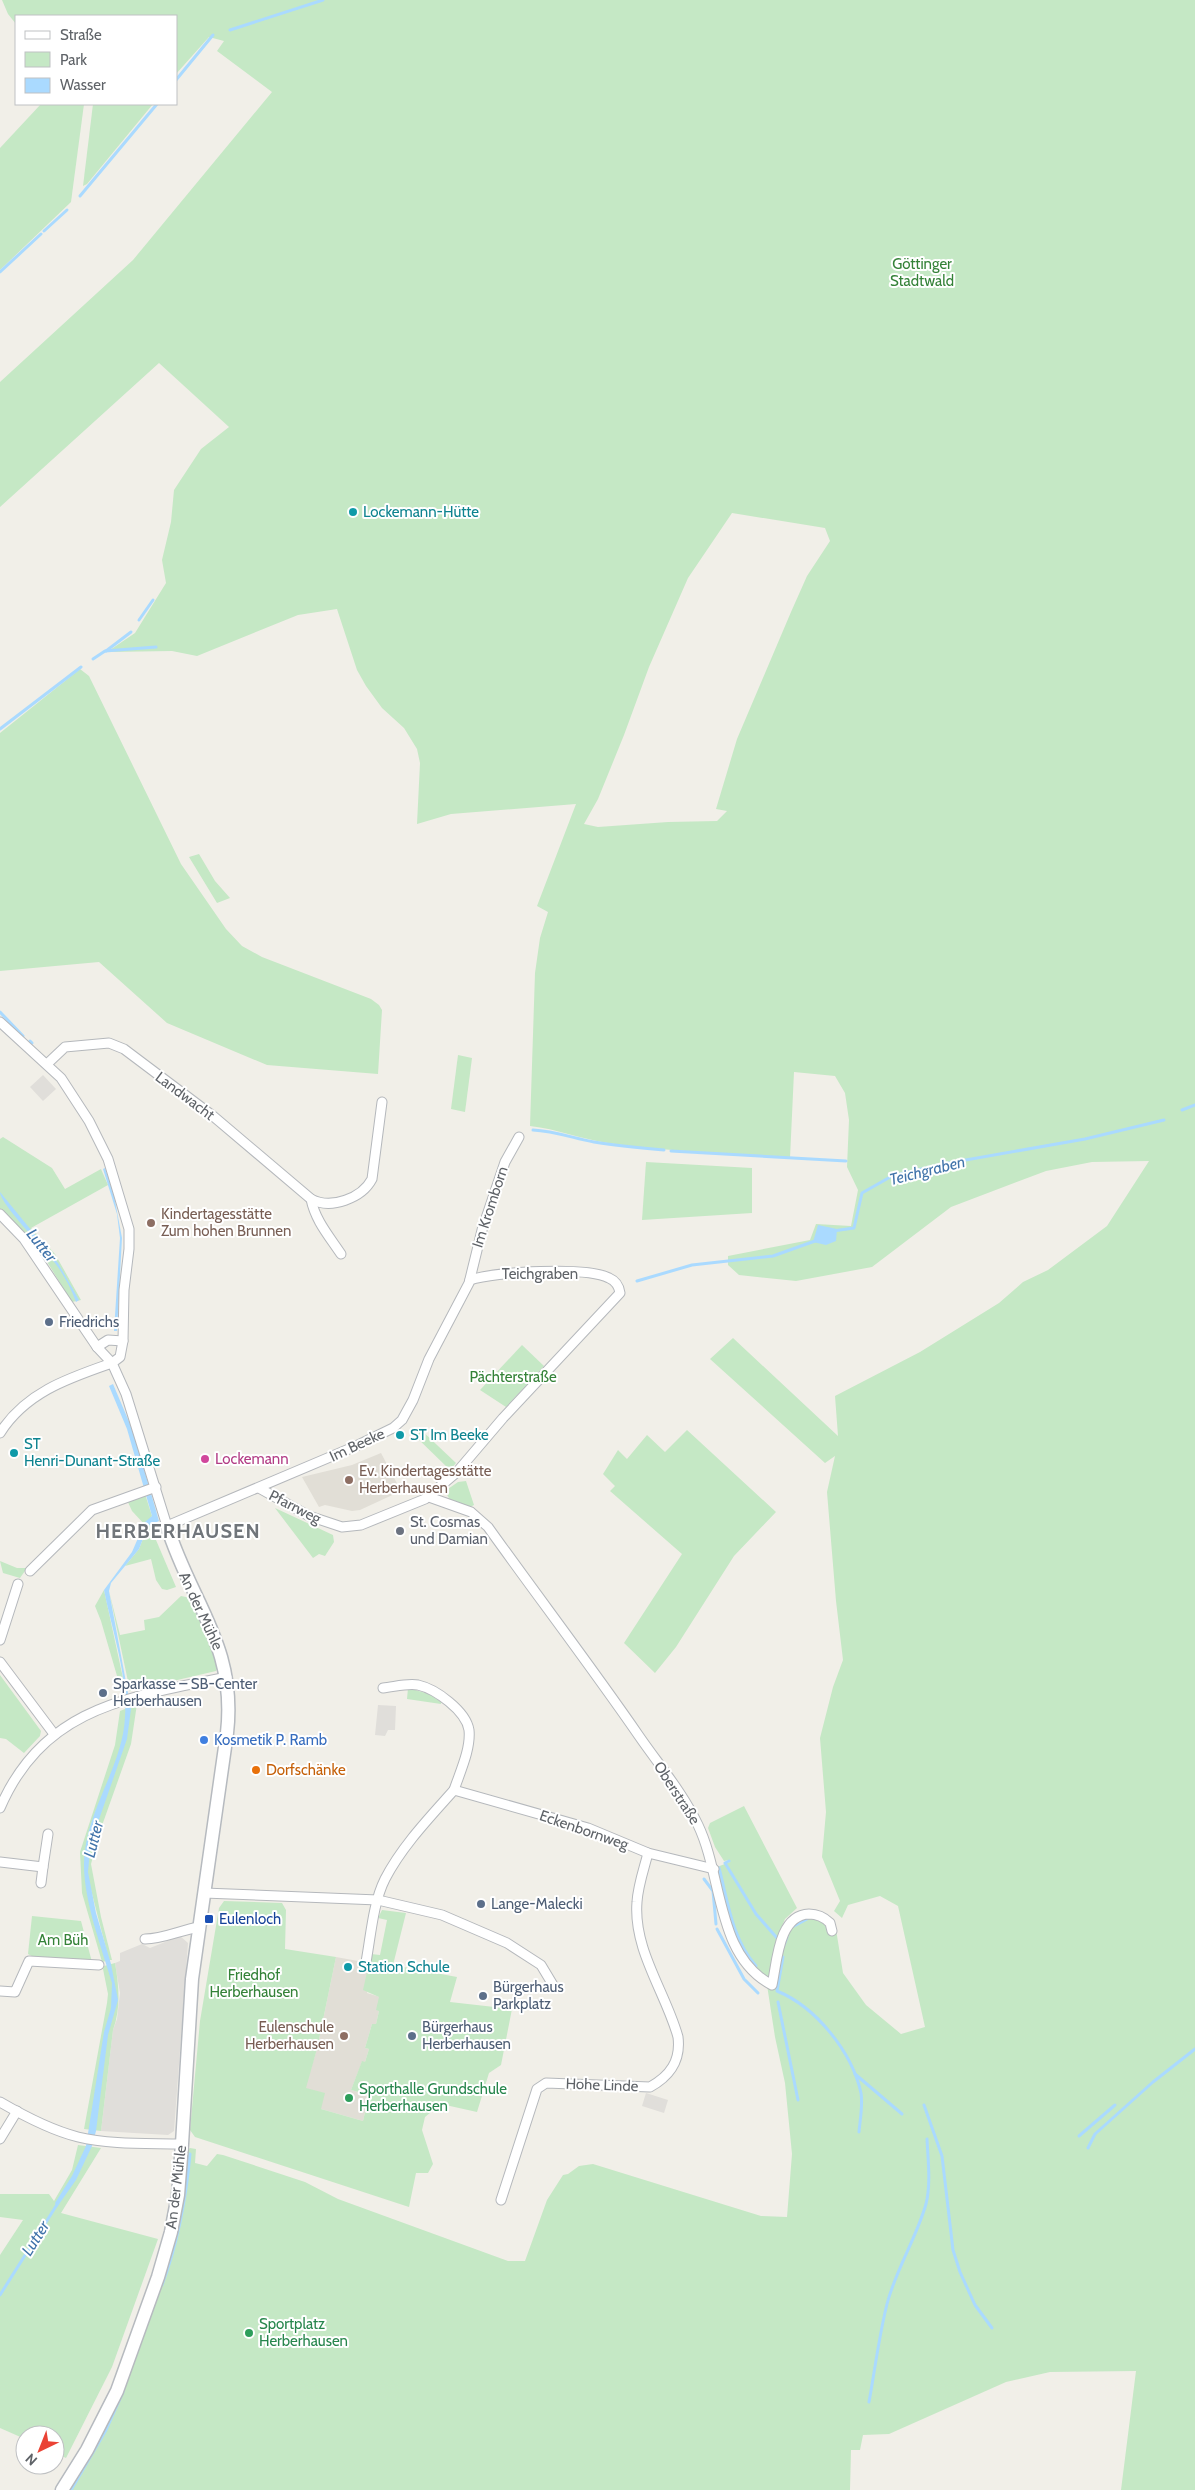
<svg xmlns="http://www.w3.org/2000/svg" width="1195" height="2490" font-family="Cabin,sans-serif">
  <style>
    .industrial { fill: #e0deda }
    .education { fill: #e1ded6 }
    .green { fill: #c5e8c5; fill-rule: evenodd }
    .water { fill: #aadaff }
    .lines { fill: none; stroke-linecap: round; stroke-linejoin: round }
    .stream { stroke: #aadaff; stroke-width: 3 }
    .street-casing { stroke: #b5b8bc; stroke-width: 11 }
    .secondary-casing { stroke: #b6babf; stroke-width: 15 }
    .street { stroke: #fff; stroke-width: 9 }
    .secondary { stroke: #fff; stroke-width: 12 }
    .culture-dot { fill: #0f9aa8; stroke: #fff; stroke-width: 2 }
    .education-dot { fill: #8d6e63; stroke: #fff; stroke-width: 2 }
    .service-dot { fill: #5c6f8a; stroke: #fff; stroke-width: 2 }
    .hotel-dot { fill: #d1479c; stroke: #fff; stroke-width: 2 }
    .worship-dot { fill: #6b7280; stroke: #fff; stroke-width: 2 }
    .shop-dot { fill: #3f7fe0; stroke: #fff; stroke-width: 2 }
    .food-dot { fill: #e8710a; stroke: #fff; stroke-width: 2 }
    .transit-dot { fill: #1a4fb4; stroke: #fff; stroke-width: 2 }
    .leisure-dot { fill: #2e9e5b; stroke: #fff; stroke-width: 2 }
    .labels { text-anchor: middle; stroke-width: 4; stroke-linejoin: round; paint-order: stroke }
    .park-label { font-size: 15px; fill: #348238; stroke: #fff }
    .culture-label { font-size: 15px; fill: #0d838f; stroke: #fff; text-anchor: start }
    .street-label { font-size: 15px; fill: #5f6368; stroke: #fff }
    .education-label { font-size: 15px; fill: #785e54; stroke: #fff; text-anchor: start }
    .service-label { font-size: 15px; fill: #4e5e75; stroke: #fff; text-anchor: start }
    .hotel-label { font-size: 15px; fill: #b23c85; stroke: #fff; text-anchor: start }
    .worship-label { font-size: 15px; fill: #5b616d; stroke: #fff; text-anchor: start }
    .shop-label { font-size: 15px; fill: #366cbe; stroke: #fff; text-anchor: start }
    .food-label { font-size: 15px; fill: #c56008; stroke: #fff; text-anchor: start }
    .transit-label { font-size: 15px; fill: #164399; stroke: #fff; text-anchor: start }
    .leisure-label { font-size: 15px; fill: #27864d; stroke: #fff; text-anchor: start }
    .water-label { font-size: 16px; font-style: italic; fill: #4174aa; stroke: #fff }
    .district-label { font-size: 20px; font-weight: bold; letter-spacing: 1px; fill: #70757a; stroke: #fff }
  </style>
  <rect width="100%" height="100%" fill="#f1efe8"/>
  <!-- industrial -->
  <g class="industrial">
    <polygon points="43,1075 56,1089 43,1101 30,1087"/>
    <polygon points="378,1705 396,1706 395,1730 388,1730 385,1736 375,1735"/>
    <polygon points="180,1936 188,1943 174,2131 168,2135 101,2131 113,2030 117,2019 120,1993 115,1963 120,1961 120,1953 142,1944 150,1948"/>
    <polygon points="646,2093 668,2100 664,2113 642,2106"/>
  </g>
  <!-- education -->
  <g class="education">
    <polygon points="381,1453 401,1491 360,1510 352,1511 325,1505 319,1507 302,1477 352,1465"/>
    <polygon points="336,1957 369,1963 367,1993 380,1997 379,2011 376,2024 372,2024 365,2048 369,2049 365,2062 362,2062 351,2090 369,2095 363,2121 321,2109 305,2088 317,2049"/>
  </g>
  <!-- green -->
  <g class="green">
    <path d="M2,0H1195V2490H1121L1136,2371L1050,2372L1006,2382L889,2434L863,2435L860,2450H851L850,2490H67L104,2429L170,2252L186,2151L190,2148L196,2149L195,2163L207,2166L217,2154L223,2155L305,2182L338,2199L508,2261H525L547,2200L563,2175L568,2174L579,2166L593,2164L761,2216L787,2217L792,2154L785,2083L775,2037L767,1985L747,1962L731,1929L717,1867L730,1862L729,1860L724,1861L715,1847L708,1828L710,1823L744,1806L797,1908L785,1919L778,1936L785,1937C803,1910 807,1919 835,1923L843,1973L866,2005L901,2034L925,2027L898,1906L880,1896L848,1905L842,1918L834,1911L840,1901L822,1857L826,1812L820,1738L833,1687L843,1660L836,1601L827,1492L835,1456L825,1463L710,1359L733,1338L838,1436L835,1396L920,1352L999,1303L1023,1282L1048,1270L1107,1226L1149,1161L1092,1162L1046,1171L951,1207L872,1267L796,1281L739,1275L728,1265V1256L810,1240L816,1224L851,1226L858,1190L847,1167L849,1120L845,1093L835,1076L794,1072L790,1158C730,1153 668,1152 608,1143C581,1139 557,1129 530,1126L535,973L540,938L548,912L537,906L576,804L451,814L417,824L420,763L417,749L404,728L382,708L366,686L357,670L337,609L298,615L197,656L172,651L107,652L135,633L166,583L162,560L171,522L174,490L201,449L229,427L159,363L0,507V382L133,260L272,92L217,51L224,41L209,37L176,74V16H16V24L8,14ZM732,513L825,528L830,541L807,576L791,612L737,739L716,809L727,811L717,821L668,822L598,827L584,824L598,799L624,735L649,667L688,578Z"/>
    <polygon points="41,104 84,104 71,202 0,270 0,148"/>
    <polygon points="93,104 153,104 87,184 83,186"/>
    <polygon points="80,669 89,676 181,864 226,929 242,946 262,957 371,999 379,1005 382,1010 378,1074 267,1065 167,1023 99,962 0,971 0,733"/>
    <polygon points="199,854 215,881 230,898 217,903 189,857"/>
    <polygon points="458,1055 472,1058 465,1112 451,1109"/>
    <polygon points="3,1137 52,1168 65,1189 101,1169 108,1185 31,1228 55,1254 81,1300 72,1302 44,1257 0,1209 0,1139"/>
    <polygon points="646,1162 752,1168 752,1213 642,1220"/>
    <polygon points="522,1345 544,1366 506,1407 480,1390"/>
    <polygon points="418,1427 456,1463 450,1470 412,1433"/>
    <polygon points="687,1430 776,1512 734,1556 676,1647 655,1673 624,1643 682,1554 610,1491 615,1486 603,1474 618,1450 627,1459 647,1435 665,1452"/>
    <polygon points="466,1481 474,1505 470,1507 450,1500 445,1491 458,1482"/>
    <polygon points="145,1494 152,1516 145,1525 132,1511 127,1500"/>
    <polygon points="275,1508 333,1535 334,1542 325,1556 319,1554 313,1558"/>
    <polygon points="153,1523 156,1540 176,1587 167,1590 162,1589 156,1580 151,1559 125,1566 139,1549 148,1526"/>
    <polygon points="0,1561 17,1568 27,1568 20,1578 3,1573"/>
    <polygon points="104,1590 126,1692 122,1693 101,1621 95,1606"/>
    <polygon points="109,1591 120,1635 145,1630 144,1620 159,1617 181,1596 191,1598 208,1633 218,1666 216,1671 130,1691"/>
    <polygon points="0,1675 41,1731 40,1736 24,1753 6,1739 0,1738"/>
    <polygon points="408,1688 429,1694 441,1702 441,1704 407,1699"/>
    <polygon points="137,1704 131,1744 99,1834 91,1864 101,1917 112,1960 109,1960 90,1886 87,1885 106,1961 102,1962 82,1893 80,1852 115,1745 120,1711"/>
    <polygon points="224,1901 282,1903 286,1910 285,1949 336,1957 317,2049 306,2088 325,2093 321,2109 363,2121 369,2095 351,2090 362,2061 365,2062 369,2049 365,2048 372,2024 376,2024 379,2011 376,2010 379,1997 363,1990 371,1954 380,1955 387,1920 378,1918 382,1910 406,1913 393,1965 457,1977 450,2002 512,2009 501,2065 489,2073 477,2112 441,2104 425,2117 422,2130 433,2164 428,2173 416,2173 409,2207 195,2137 190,2130 200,2021 219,1908"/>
    <polygon points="32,1916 81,1921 92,1962 37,1959 28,1954"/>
    <path d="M115,1963C119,1987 121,2007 113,2030L101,2131L84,2129L107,2003L108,1994L103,1969L104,1966Z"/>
    <polygon points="78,2145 101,2148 61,2213 158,2239 112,2367 66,2458 55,2453 55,2435 25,2435 25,2439 0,2428 0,2255 23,2220 0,2217 0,2194 49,2194 54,2201 72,2170"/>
  </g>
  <!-- water -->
  <g class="water">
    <polygon points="105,1168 113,1190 122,1238 117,1331 114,1331 120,1238 117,1214 103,1169"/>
    <path d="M0,1192L58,1263L79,1300L76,1302C71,1288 64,1275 55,1263C46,1250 0,1204 0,1192Z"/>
    <polygon points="818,1225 837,1229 836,1241 826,1245 813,1242"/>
    <path d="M113,1384L133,1431L159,1521L148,1526L139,1549L111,1583L109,1591L131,1709L127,1739L95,1831L90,1851L88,1872L96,1913L111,1964L118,2000L108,2035L96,2131L92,2146L76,2180L57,2207L55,2203L72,2176L86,2146L104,2032L111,2008L112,1983C101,1945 79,1890 85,1850C91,1804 123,1763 125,1717C128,1675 112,1631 104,1590L132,1552L145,1522L152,1516L127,1429L109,1386Z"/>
  </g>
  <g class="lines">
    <!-- stream -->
    <g class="stream">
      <polyline points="230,30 323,0"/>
      <polyline points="176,80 213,35"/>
      <polyline points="80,196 157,104"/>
      <polyline points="44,231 67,210"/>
      <polyline points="0,272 41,234"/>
      <polyline points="139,620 153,600"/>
      <polyline points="106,651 131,632"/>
      <polyline points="93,659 105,651 156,647"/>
      <polyline points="0,729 81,667"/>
      <polyline points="0,1012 23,1036"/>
      <polyline points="30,1041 32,1043"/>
      <polyline points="1182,1110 1195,1105"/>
      <path d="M533,1130C554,1131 573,1138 594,1142C617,1146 640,1148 664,1150"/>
      <polyline points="671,1151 846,1161"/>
      <polyline points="833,1231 854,1228 862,1193 892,1176 943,1164 1085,1139 1164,1120"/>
      <polyline points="637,1281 692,1265 773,1256 815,1241"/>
      <polyline points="729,1861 725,1863 756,1914 777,1938"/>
      <path d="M719,1868C728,1902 732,1939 756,1966"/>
      <polyline points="704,1879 713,1891 716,1924"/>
      <polyline points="794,1926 807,1919"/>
      <polyline points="717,1929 744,1979 758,1993"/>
      <polyline points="784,1945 787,1937"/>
      <path d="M783,1957L777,1991C816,2007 852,2052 861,2093C863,2105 860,2120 859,2132"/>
      <polyline points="778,2002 798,2100"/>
      <polyline points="855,2074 902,2114"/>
      <polyline points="924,2105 942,2156 953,2250 960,2272 975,2305 992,2328"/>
      <polyline points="1079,2136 1115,2105"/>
      <polyline points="1088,2148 1095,2134 1153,2082 1195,2049"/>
      <path d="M162,2285C178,2242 186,2199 190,2154"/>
      <polyline points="0,2295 58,2203"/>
      <path d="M869,2402C875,2369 879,2336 887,2304C896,2269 916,2239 926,2204C931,2184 928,2160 927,2139"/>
      <polyline points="71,2490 106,2430 123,2392"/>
    </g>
    <!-- street casing -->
    <g class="street-casing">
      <g id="street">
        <path d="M0,1022L61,1078L89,1121L108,1159L129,1229V1249L124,1290L123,1341L120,1357L112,1363C69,1378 26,1392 0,1433"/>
        <path d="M47,1064L65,1047L109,1043L124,1049L213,1116L311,1199C331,1210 362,1198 372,1179L382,1102"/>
        <path d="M311,1199C315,1220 329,1236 341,1254"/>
        <polyline points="0,1214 24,1239 97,1347 112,1363 126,1394 167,1526 356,1446 393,1428 402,1420 413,1400 429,1359 469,1283 482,1230 505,1162 519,1137"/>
        <polyline points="97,1347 108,1340 123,1341"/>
        <path d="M259,1488L309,1516L342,1527L361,1525L425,1499L457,1472L503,1418L620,1293C619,1286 616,1281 609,1278C586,1266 495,1272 470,1280"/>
        <path d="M429,1497L471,1512L488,1527C538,1597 590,1665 639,1736C659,1765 683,1793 698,1825C723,1877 716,1956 772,1985C777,1963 778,1915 809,1914C817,1914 824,1917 830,1923L832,1931"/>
        <polyline points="30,1571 92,1510 156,1487"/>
        <polyline points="0,1640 18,1584"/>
        <polyline points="0,1662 54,1734"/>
        <path d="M383,1688C394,1687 407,1683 418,1685C436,1689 466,1711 469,1730C471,1749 460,1772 454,1790"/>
        <path d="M0,1808C44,1706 130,1697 227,1677"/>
        <polyline points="0,1862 43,1867 48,1834"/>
        <polyline points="41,1883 43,1867"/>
        <polyline points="204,1893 378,1900 442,1915 507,1943 541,1965 553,1985"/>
        <path d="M145,1939C163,1939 181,1930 199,1927"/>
        <path d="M366,1962C371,1935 373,1903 385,1879C402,1846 430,1817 454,1790L588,1828L648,1853L714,1869"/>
        <polyline points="0,1991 15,1992 29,1961 99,1965"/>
        <path d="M0,2102C24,2116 50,2130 78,2137C111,2145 148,2143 182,2144"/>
        <polyline points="0,2139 17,2111"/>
        <path d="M501,2200L537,2089L546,2083L650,2087C670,2076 681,2061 678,2037C666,1993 633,1950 637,1902C638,1885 644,1869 648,1853"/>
      </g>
    </g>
    <!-- secondary casing -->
    <g class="secondary-casing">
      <path id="secondary" d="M62,2490L87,2450L117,2391L158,2277L171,2232L178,2195L182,2144L192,1979L227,1733C237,1646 191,1603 167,1526"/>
    </g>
    <!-- street -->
    <use href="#street" class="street"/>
    <!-- secondary -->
    <use href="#secondary" class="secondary"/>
  </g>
  <!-- markers -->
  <g class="culture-dot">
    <circle cx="353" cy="512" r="5"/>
    <circle cx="400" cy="1435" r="5"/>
    <circle cx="14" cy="1453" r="5"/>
    <circle cx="348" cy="1967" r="5"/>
  </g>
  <g class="education-dot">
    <circle cx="151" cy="1223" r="5"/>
    <circle cx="349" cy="1480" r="5"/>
    <circle cx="344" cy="2036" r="5"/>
  </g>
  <g class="service-dot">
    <circle cx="49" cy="1322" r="5"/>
    <circle cx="103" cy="1693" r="5"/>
    <circle cx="481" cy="1904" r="5"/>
    <circle cx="483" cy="1996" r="5"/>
    <circle cx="412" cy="2036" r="5"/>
  </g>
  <circle class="hotel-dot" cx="205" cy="1459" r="5"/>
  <circle class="worship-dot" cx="400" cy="1531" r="5"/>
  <circle class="shop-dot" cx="204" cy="1740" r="5"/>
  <circle class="food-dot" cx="256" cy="1770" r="5"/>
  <rect class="transit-dot" x="204" y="1914" width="10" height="10" rx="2.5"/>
  <g class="leisure-dot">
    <circle cx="349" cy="2098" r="5"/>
    <circle cx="249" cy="2333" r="5"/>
  </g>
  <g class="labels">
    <!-- park labels -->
    <g class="park-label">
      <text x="922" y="269">Göttinger<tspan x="922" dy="17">Stadtwald</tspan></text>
      <text x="513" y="1382">Pächterstraße</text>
      <text x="63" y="1945">Am Büh</text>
      <text x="254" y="1980">Friedhof<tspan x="254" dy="17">Herberhausen</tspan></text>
    </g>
    <!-- culture labels -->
    <g class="culture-label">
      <text x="363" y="517">Lockemann-Hütte</text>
      <text x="410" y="1440">ST Im Beeke</text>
      <text x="24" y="1449">ST<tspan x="24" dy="17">Henri-Dunant-Straße</tspan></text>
      <text x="358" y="1972">Station Schule</text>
    </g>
    <!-- street labels -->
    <g class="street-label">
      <text transform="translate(185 1096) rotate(37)" y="5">Landwacht</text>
      <text transform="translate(490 1207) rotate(-72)" y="5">Im Kromborn</text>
      <text x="540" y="1279">Teichgraben</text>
      <text transform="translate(357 1445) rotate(-25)" y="5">Im Beeke</text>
      <text transform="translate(295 1507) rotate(27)" y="5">Pfarrweg</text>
      <text transform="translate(201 1611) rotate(65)" y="5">An der Mühle</text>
      <text transform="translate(677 1793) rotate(57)" y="5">Oberstraße</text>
      <text transform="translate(584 1830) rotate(19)" y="5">Eckenbornweg</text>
      <text transform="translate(602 2085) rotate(2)" y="5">Hohe Linde</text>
      <text transform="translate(176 2187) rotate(-83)" y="5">An der Mühle</text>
    </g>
    <!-- education labels -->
    <g class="education-label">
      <text x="161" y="1219">Kindertagesstätte<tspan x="161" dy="17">Zum hohen Brunnen</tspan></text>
      <text x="359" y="1476">Ev. Kindertagesstätte<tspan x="359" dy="17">Herberhausen</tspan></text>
      <text x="334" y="2032" text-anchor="end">Eulenschule<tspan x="334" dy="17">Herberhausen</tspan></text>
    </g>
    <!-- service labels -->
    <g class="service-label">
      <text x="59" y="1327">Friedrichs</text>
      <text x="113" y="1689">Sparkasse – SB-Center<tspan x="113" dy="17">Herberhausen</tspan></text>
      <text x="491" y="1909">Lange-Malecki</text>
      <text x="493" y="1992">Bürgerhaus<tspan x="493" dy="17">Parkplatz</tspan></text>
      <text x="422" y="2032">Bürgerhaus<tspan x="422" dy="17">Herberhausen</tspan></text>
    </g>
    <!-- hotel labels -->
    <g class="hotel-label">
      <text x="215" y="1464">Lockemann</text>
    </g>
    <!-- worship labels -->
    <g class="worship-label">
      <text x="410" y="1527">St. Cosmas<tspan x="410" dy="17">und Damian</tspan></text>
    </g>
    <!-- shop labels -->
    <g class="shop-label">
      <text x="214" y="1745">Kosmetik P. Ramb</text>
    </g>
    <!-- food labels -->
    <g class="food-label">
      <text x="266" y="1775">Dorfschänke</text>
    </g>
    <!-- transit labels -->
    <g class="transit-label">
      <text x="219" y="1924">Eulenloch</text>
    </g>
    <!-- leisure labels -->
    <g class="leisure-label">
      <text x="359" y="2094">Sporthalle Grundschule<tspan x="359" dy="17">Herberhausen</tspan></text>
      <text x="259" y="2329">Sportplatz<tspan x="259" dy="17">Herberhausen</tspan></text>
    </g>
    <!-- water labels -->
    <g class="water-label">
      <text transform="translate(927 1170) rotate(-14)" y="6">Teichgraben</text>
      <text transform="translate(42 1245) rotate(51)" y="6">Lutter</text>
      <text transform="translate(93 1839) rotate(-76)" y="6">Lutter</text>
      <text transform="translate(35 2238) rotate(-58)" y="6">Lutter</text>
    </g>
    <!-- district labels -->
    <g class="district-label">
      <text x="178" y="1538">HERBERHAUSEN</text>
    </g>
  </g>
  <!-- legend -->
  <rect x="15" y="15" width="162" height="90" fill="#ffffff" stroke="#bfc1c3"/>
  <rect x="25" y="31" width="25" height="8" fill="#ffffff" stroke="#bfc1c3"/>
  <text x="60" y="40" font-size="15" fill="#5f6368">Straße</text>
  <rect x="25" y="52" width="25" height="15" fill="#c5e8c5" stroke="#bfc1c3"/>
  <text x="60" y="65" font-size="15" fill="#5f6368">Park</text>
  <rect x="25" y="78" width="25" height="15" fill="#aadaff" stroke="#bfc1c3"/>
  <text x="60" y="90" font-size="15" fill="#5f6368">Wasser</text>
  <!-- north arrow -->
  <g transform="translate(40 2450) rotate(223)"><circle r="24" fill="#ffffff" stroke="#bfc1c3"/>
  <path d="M0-4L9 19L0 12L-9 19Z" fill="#ea4335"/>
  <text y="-8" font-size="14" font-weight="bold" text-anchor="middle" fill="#5f6368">N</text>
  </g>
</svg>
